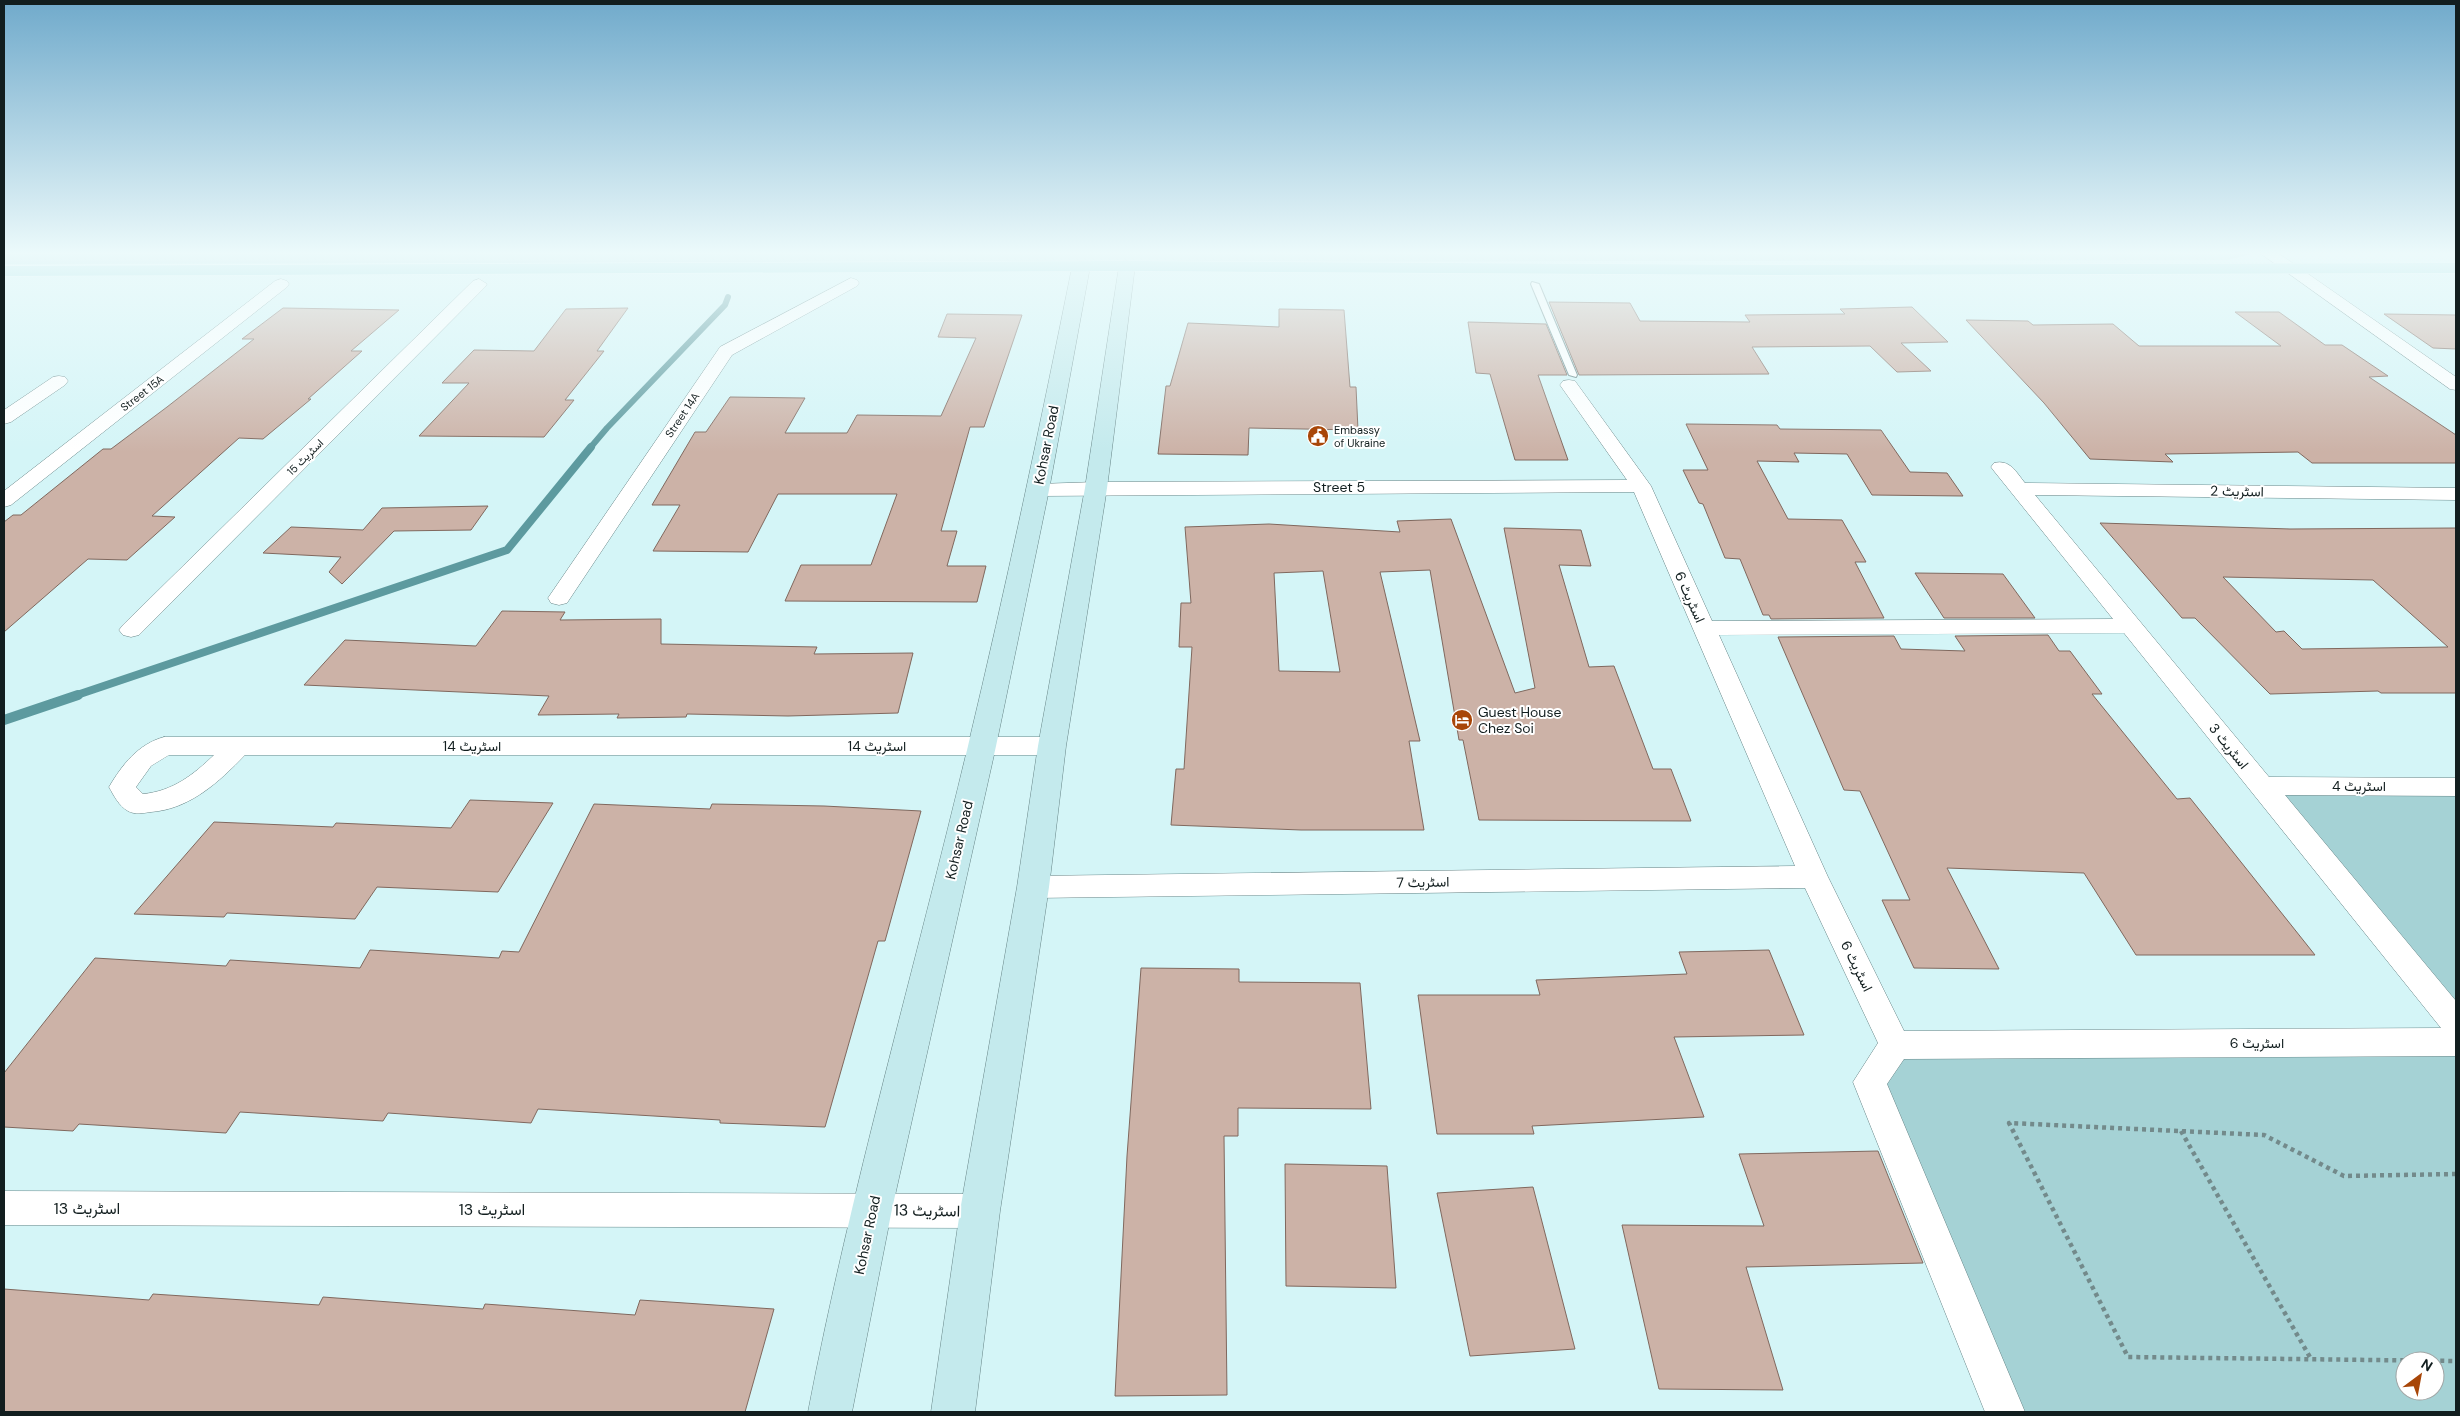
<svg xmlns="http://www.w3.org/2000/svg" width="2460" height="1416" font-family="'DM Sans',Vazirmatn,sans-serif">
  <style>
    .green { fill: #a5d2d5; fill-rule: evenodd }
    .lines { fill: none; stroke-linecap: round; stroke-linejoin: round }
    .stream-far2 { stroke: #5d9a9f; stroke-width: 6 }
    .stream-far1 { stroke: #5d9a9f; stroke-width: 8 }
    .stream { stroke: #5d9a9f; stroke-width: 10 }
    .building { fill: #ccb2a7; stroke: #80685e; fill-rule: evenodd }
    .lane-casing { stroke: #678587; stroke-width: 2 }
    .street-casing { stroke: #678587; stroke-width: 1 }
    .secondary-casing { stroke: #678587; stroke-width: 1 }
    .primary-casing { stroke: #fff; stroke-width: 1 }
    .path { stroke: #738a8b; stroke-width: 4.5; stroke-dasharray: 4 4; stroke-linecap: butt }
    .lane { fill: #fff; fill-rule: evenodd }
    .street { fill: #fff; fill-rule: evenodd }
    .secondary { fill: #c4eaed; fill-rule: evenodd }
    .primary { fill: #89d5da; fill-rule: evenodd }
    .labels { text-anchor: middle; stroke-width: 4; stroke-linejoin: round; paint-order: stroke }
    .far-street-label { font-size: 11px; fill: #121e1f; stroke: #fff }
    .far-poi-label { font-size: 11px; fill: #121e1f; stroke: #fff; text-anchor: start }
    .street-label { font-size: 14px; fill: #121e1f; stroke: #fff }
    .poi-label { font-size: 14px; fill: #121e1f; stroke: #fff; text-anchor: start }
    .near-street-label { font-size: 16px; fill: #121e1f; stroke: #fff }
  </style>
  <rect width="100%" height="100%" fill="#d4f5f7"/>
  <!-- green -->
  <g class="green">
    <polygon points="4,253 2255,253 2228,260 4,264"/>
    <polygon points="2262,786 2456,787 2456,1024"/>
    <path d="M2456,1042V1412H2005L1870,1082L1895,1045ZM2405,1361H2435V1391H2405Z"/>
  </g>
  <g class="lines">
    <!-- stream-far2 -->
    <polyline class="stream-far2" points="590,448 607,428 725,305 728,297"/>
    <!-- stream-far1 -->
    <polyline class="stream-far1" points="74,696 507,550 591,447"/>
    <!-- stream -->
    <polyline class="stream" points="4,720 78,695"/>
  </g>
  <!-- building -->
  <g class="building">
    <polygon points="1549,302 1630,303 1640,321 1750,322 1745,315 1845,314 1840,309 1912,307 1948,342 1901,343 1931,371 1897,372 1870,346 1752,347 1769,374 1579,375"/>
    <polygon points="283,308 399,310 351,351 362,351 308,399 311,399 263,439 239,438 152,516 175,517 127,560 88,559 4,632 4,522 13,515 21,515 103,449 111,449 167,407 254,339 242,339"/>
    <polygon points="628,308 597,351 604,351 565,400 574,400 544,437 419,436 469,383 442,383 474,350 534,351 566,309"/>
    <polygon points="1279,309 1344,310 1350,387 1356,387 1358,430 1249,428 1248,455 1158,454 1166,386 1170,386 1188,323 1279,327"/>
    <polygon points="2235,312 2279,312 2325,345 2342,345 2388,376 2369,377 2456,435 2456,463 2312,463 2298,452 2165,454 2173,462 2090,459 2044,403 1966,320 2028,321 2033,325 2113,324 2139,346 2281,346"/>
    <polygon points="947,314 1022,315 984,427 970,427 941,531 957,531 947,566 986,566 977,602 785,601 801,565 871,565 897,494 778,494 748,552 653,551 680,505 652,505 695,432 706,432 730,397 805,398 785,433 847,433 857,415 941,416 976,338 938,337"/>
    <polygon points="2384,314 2456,315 2456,349 2433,348"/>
    <polygon points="1468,322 1546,324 1567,375 1538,375 1568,460 1515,460 1490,374 1476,373"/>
    <polygon points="1686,424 1777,425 1780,429 1881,430 1910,472 1947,473 1963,496 1872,495 1847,454 1794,453 1799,462 1757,461 1788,519 1842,520 1866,562 1855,562 1884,618 1771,619 1769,615 1763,615 1740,559 1725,558 1703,504 1699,503 1683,470 1708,470"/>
    <polygon points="488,506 471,530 394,531 342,584 329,572 341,557 263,553 291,527 363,530 382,508"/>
    <path d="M1451,519L1515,693L1535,688L1504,528L1581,530L1591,566L1559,565L1589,667L1614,666L1653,769H1671L1691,821L1479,820L1463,740H1459L1430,570L1380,572L1420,741H1409L1424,830H1301L1171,825L1176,769H1184L1192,647H1179L1181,603H1191L1185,527L1269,524L1400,532L1397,521ZM1323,571L1340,672L1279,671L1274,573Z"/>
    <path d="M2100,523L2290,529L2456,528V693H2381L2378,691L2270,694L2195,618H2182ZM2223,577L2373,580L2448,647L2302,649L2284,631L2276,632Z"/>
    <polygon points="1915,573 2003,574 2035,618 1944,618"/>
    <polygon points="502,611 565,612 560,620 661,619 661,644 817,647 814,654 913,653 898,713 788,716 687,714 686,717 617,718 619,714 538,715 549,696 304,685 345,640 476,646"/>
    <polygon points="2048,635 2059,651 2070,651 2102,694 2092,694 2177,799 2190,798 2315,955 2136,955 2084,873 1947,868 1999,969 1914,968 1882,900 1910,900 1860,791 1844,790 1778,637 1894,636 1901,649 1965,651 1955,636"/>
    <polygon points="470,800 553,803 498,892 377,887 355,919 227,913 224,917 134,914 214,822 333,827 336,823 451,828"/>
    <polygon points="594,804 710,809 712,804 824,806 921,811 885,941 878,941 825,1127 720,1123 720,1120 538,1109 531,1123 388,1113 383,1121 240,1112 226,1133 79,1124 73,1131 4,1127 4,1073 95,958 226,966 230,960 360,968 370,950 499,958 502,951 519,952"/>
    <polygon points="1769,950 1804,1035 1674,1037 1704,1117 1532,1126 1534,1134 1437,1134 1418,995 1540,995 1536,980 1687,974 1679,952"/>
    <polygon points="1141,968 1239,969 1239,982 1360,983 1371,1109 1238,1108 1238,1136 1224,1136 1227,1395 1115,1396 1127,1156"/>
    <polygon points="1878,1151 1923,1263 1746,1267 1783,1390 1659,1389 1622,1225 1764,1226 1739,1154"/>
    <polygon points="1285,1164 1387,1166 1396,1288 1286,1286"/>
    <polygon points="1533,1187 1575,1349 1470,1356 1437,1193"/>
    <polygon points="4,1289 149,1300 153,1294 319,1305 323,1297 483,1309 485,1304 635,1315 640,1300 774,1309 745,1412 4,1412"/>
  </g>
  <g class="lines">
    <!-- lane casing -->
    <g class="lane-casing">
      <polygon id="lane" points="1532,282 1539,284 1577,375 1576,377 1569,375 1531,284"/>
    </g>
    <!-- street casing -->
    <g class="street-casing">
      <g id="street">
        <polygon points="2260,253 2278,253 2456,377 2456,390 2450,389"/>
        <polygon points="851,278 857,280 859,283 857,286 732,355 567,603 559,605 551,603 548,598 720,347"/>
        <polygon points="281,279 287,281 289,284 287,287 11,505 4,507 4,491 275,281"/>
        <polygon points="479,279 487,284 485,287 139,635 131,637 123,635 119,630 123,625 473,281"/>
        <polygon points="59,376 65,377 68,381 65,385 11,422 4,424 4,410 53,377"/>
        <path d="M1569,380L1575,381L1651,486L1712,621L2113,619L1994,471L1991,467L1994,463C2010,459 2016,472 2025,483L2456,488V500L2035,495L2269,777L2456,778V796L2285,795L2456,1001V1056L1904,1059L1887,1084L2025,1412H1985L1853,1082L1878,1043L1805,888L1033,898L1023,895L1019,887L1023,879L1033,876L1795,866L1634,492L1038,496L1031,494L1028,490L1031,486L1038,484L1096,482L1627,480L1560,385L1563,381ZM2124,633L2441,1028L1904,1031L1828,877L1719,635Z"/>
        <path d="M164,737H1052L1061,740L1065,746L1061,752L1052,755H245C219,782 190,809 151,812C143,813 135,815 128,811C119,806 114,796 109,787C122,765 138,744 164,737ZM169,755H214C193,775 173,791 143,794L136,787L151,766Z"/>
        <polygon points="4,1191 980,1194 993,1199 998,1211 993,1223 980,1228 4,1225"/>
      </g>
    </g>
    <!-- secondary casing -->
    <g class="secondary-casing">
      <g id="secondary">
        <polygon points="1127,261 1133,262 1135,266 1107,488 1066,746 1049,887 1000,1211 975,1412 931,1412 960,1211 1017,887 1038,746 1085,488 1119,266 1121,262"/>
        <path d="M1081,262L1087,263L1090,267L1049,490L996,746L892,1209L852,1412H808C851,1188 915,968 968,746C1006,587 1040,427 1072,267L1075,263Z"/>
      </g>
    </g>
    <!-- primary casing -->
    <g class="primary-casing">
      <polygon id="primary" points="1127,261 1774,265 2456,263 2456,273 1774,275 1127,271 4,276 4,266"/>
    </g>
    <!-- path -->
    <g class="path">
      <polyline points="2181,1131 2311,1359"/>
      <polyline points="2456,1174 2344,1176 2264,1135 2009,1123 2128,1357 2456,1361"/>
    </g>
    <!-- lane -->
    <use href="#lane" class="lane"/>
    <!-- street -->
    <use href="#street" class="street"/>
    <!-- secondary -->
    <use href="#secondary" class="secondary"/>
    <!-- primary -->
    <use href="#primary" class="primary"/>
  </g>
  <!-- sky -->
  <linearGradient id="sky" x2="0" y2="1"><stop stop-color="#70aacb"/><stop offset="0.56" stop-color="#ecfafb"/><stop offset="1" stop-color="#ecfafb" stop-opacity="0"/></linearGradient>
  <rect width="2460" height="452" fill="url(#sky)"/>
  <!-- icons -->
  <defs>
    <g id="civic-disc" transform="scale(1.125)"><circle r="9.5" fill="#a84608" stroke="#fff"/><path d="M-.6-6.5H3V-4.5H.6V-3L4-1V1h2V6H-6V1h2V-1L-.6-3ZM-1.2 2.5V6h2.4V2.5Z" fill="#fff"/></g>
    <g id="hotel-disc" transform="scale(1.125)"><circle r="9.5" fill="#a84608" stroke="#fff"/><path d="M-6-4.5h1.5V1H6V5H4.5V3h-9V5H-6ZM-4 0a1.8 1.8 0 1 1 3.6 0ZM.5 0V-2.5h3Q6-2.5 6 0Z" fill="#fff"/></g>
  </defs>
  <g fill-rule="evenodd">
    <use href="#civic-disc" x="1318" y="436"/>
    <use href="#hotel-disc" x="1462" y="720"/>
  </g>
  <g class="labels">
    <!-- far-street labels -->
    <g class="far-street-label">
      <text transform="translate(142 393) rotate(-38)" y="4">Street 15A</text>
      <text transform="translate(682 415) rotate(-56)" y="4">Street 14A</text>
      <text transform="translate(305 457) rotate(-45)" y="4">اسٹریٹ 15</text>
    </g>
    <!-- far-poi labels -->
    <g class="far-poi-label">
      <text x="1334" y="434">Embassy<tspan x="1334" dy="13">of Ukraine</tspan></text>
    </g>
    <!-- street labels -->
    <g class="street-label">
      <text transform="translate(1046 445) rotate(-79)" y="5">Kohsar Road</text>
      <text x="1339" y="492">Street 5</text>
      <text transform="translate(2237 491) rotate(1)" y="5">اسٹریٹ 2</text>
      <text transform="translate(1690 597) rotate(66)" y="5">اسٹریٹ 6</text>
      <text x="472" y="751">اسٹریٹ 14</text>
      <text x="877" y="751">اسٹریٹ 14</text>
      <text transform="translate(2229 746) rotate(51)" y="5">اسٹریٹ 3</text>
      <text x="2359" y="791">اسٹریٹ 4</text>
      <text transform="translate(959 840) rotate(-77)" y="5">Kohsar Road</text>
      <text transform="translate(1423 882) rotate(-1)" y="5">اسٹریٹ 7</text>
      <text transform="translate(1857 966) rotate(64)" y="5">اسٹریٹ 6</text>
      <text x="2257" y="1048">اسٹریٹ 6</text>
      <text transform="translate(867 1235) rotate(-78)" y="5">Kohsar Road</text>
    </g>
    <!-- poi labels -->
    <g class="poi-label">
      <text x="1478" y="717">Guest House<tspan x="1478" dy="16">Chez Soi</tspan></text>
    </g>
    <!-- near-street labels -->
    <g class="near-street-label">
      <text x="87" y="1214">اسٹریٹ 13</text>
      <text x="492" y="1215">اسٹریٹ 13</text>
      <text transform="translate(927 1210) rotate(1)" y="6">اسٹریٹ 13</text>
    </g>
  </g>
  <!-- border -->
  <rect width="2460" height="1416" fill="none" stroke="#121e1f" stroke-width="10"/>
  <!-- north arrow -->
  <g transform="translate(2420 1376) rotate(32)"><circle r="24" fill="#ffffff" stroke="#a0a5a5"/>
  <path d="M0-4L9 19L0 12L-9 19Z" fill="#a84608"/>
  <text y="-8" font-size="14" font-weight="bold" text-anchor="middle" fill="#121e1f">N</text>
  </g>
</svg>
